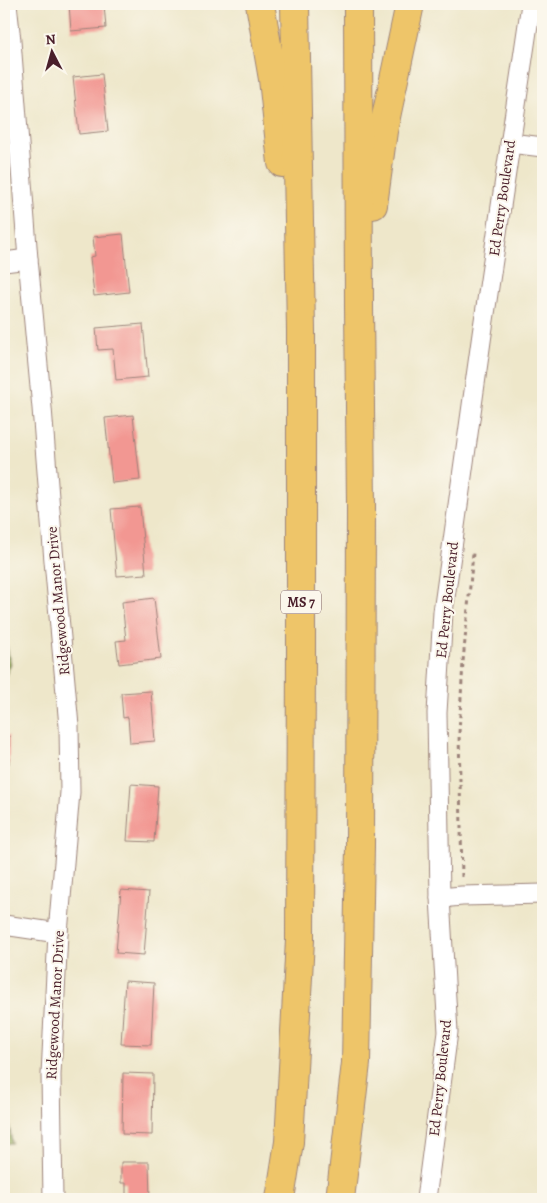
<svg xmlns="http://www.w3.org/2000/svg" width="547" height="1203" font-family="Alegreya,serif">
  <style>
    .forest { fill: url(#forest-firs); stroke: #6f6644 }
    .building { fill: #f29792 }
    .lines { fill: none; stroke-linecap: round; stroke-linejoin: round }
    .street-casing { stroke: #9c837a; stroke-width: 21 }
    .highway-casing { stroke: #9c837a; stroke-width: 30 }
    .path { stroke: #9c837a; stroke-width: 3; stroke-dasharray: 4 4; stroke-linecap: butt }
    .street { stroke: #fff; stroke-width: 19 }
    .highway { stroke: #eec569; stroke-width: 28 }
    .labels { text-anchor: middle; stroke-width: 4; stroke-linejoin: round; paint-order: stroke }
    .shield { fill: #fbf7ec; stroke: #7f6065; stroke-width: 1 }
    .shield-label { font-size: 14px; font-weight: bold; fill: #4a1f2b }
    .street-label { font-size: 15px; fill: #4a1f2b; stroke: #fbf7ec }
  </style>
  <defs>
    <pattern id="forest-firs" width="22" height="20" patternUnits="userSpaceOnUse" patternTransform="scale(1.25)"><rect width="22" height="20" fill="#94ac5e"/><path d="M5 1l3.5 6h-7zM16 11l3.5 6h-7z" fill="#7b8b4e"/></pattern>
  </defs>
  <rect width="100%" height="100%" fill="#fbf7ec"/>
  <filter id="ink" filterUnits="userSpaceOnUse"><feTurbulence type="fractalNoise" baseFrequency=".02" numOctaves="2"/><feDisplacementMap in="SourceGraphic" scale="10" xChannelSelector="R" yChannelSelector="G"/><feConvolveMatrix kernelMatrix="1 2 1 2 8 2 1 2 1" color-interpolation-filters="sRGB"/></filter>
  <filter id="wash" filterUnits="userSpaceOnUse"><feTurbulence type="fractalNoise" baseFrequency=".0096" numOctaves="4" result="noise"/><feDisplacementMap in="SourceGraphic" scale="20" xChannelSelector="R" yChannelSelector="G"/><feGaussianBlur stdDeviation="1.12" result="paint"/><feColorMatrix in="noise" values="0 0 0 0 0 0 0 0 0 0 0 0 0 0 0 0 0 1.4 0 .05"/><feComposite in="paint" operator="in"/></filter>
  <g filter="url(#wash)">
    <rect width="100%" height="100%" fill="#eee7ca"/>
    <!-- forest -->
    <g class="forest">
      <polygon points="4,634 11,664 4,680"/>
      <polygon points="4,1088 12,1143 4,1144"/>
    </g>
    <g id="blocks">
      <!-- building -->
      <g class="building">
        <polygon points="69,4 104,4 106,28 71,31"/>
        <polygon points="102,74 108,131 79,134 73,77"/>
        <polygon points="123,234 129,292 94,296 90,257 95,256 93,237"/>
        <polygon points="143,324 148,377 116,380 113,349 98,350 96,328"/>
        <polygon points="133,415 140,480 112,483 105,418"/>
        <polygon points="140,507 146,574 117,576 111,509"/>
        <polygon points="154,598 161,659 119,664 116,641 126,640 122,602"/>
        <polygon points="151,691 155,741 130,743 128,717 123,718 121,693"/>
        <polygon points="4,735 9,736 9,764 4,764"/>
        <polygon points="131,784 158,786 154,842 127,841"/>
        <polygon points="4,799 8,799 5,862 4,862"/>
        <polygon points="121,890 149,892 144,955 116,953"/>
        <polygon points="125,981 154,983 151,1045 121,1044"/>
        <polygon points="123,1073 153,1074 152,1135 122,1134"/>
        <polygon points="121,1162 149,1162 150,1199 126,1199 126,1183 121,1183"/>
      </g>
    </g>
  </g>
  <g filter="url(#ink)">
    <use href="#blocks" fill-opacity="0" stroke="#9c837a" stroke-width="1"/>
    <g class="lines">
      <!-- street casing -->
      <g class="street-casing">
        <g id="street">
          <polyline points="7,4 11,41 28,259 42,408 54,561 69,726 70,792 58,933 51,1075 53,1199"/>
          <polyline points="510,143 543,147"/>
          <polyline points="4,262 28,259"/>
          <polyline points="440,898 462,896 543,894"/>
          <polyline points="4,925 58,933"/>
          <polyline points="426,1199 448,1032 440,898 437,713 443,612 482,334 531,4"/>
        </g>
      </g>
      <!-- highway casing -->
      <g class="highway-casing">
        <g id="highway">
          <polyline points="260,4 273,79 282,163"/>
          <polyline points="373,205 383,131 410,4"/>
          <polyline points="280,1199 289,1142 300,940 301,648 301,330 295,4"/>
          <polyline points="340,1199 356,1063 360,846 361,507 359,306 358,4"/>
        </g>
      </g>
      <!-- path -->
      <polyline class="path" points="462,877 459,733 463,662 473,553"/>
      <!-- street -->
      <use href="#street" class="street"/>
      <!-- highway -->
      <use href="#highway" class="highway"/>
    </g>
  </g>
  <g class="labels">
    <!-- shield labels -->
    <rect class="shield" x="281" y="590.5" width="40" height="23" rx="4"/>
    <g class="shield-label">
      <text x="301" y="607">MS 7</text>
    </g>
    <!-- street labels -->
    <g class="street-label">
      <text transform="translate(502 198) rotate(-82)" y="5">Ed Perry Boulevard</text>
      <text transform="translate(447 600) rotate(-84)" y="5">Ed Perry Boulevard</text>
      <text transform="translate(58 601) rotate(-95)" y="5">Ridgewood Manor Drive</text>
      <text transform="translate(55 1005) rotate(-87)" y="5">Ridgewood Manor Drive</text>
      <text transform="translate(440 1078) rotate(-84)" y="5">Ed Perry Boulevard</text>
    </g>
  </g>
  <!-- margin -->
  <rect width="547" height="1203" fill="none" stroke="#fbf7ec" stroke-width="20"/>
  <!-- north arrow -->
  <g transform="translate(52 52) rotate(354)" stroke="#fbf7ec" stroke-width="4" paint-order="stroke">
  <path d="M0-4L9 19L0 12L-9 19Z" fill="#4a1f2b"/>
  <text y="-8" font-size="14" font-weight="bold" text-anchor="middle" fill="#4a1f2b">N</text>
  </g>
</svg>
